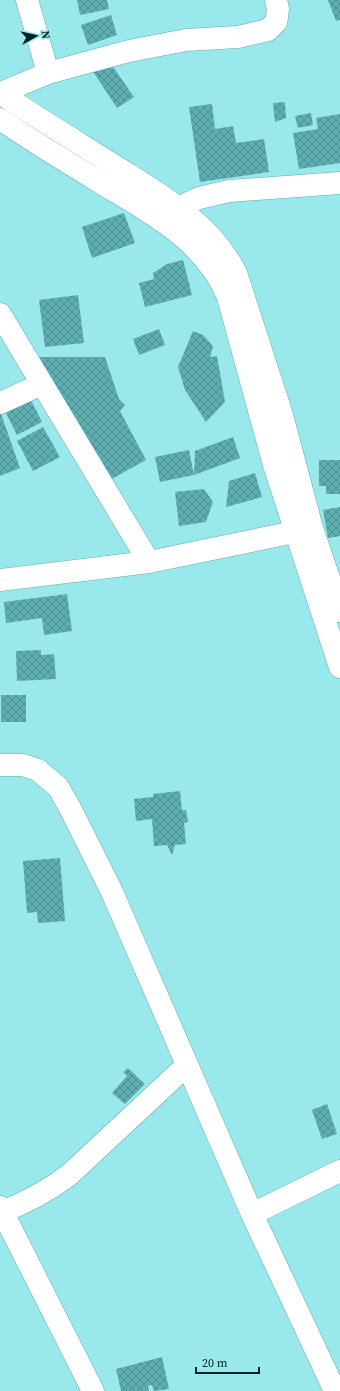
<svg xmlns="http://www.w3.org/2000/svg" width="340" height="1391" font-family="'Source Serif 4',serif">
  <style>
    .building { fill: url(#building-cross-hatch) }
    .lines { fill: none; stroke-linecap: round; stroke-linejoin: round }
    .minor-casing { stroke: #5fafb1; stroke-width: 23 }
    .minor { stroke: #fff; stroke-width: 22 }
  </style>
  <defs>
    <pattern id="building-cross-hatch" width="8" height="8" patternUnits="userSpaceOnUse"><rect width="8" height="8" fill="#5fafb2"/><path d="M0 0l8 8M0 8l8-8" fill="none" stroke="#4c8e91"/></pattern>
  </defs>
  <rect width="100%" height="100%" fill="#99e9ec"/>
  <!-- building -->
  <g class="building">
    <polygon points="77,0 107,0 109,9 80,15"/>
    <polygon points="328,0 340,0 340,20 336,21"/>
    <polygon points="111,15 117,35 88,45 81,25"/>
    <polygon points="111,64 134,97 117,108 90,67"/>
    <polygon points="285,102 286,118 275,122 273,103"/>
    <polygon points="212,104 215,129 233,126 236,143 264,139 269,172 200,182 189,107"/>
    <polygon points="311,113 313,125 298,128 295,116"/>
    <polygon points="340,114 340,163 299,169 293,133 318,129 316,118"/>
    <polygon points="124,213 135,243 92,258 82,227"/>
    <polygon points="183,260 192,295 145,307 139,283 154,279 153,273 167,264"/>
    <polygon points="78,295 84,343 45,347 39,300"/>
    <polygon points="159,329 165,345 139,355 133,339"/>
    <polygon points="193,331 203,335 213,346 210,357 217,356 225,402 206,422 185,390 178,367"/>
    <polygon points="37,357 105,357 119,399 125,405 120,411 146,460 106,482"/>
    <polygon points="29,396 42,422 17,435 4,409"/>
    <polygon points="0,411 20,468 0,476"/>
    <polygon points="43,427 60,457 33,471 17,441"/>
    <polygon points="233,437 240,458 194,475 195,451"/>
    <polygon points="189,450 194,475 160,482 155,457"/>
    <polygon points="319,460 340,460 340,494 326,494 326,486 319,486"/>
    <polygon points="255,473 262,497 226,507 229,481"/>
    <polygon points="204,489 213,502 206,522 179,526 175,492"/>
    <polygon points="340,507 340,536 328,538 323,510"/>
    <polygon points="67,594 72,631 44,635 42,618 6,623 4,602"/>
    <polygon points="41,650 41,655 54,654 56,679 17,681 16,651"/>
    <rect x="1" y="695" width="25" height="27"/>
    <polygon points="180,791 182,810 186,810 188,822 184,823 186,844 175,845 172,855 167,845 154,846 152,819 136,821 134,799 153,797 153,794"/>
    <polygon points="60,858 65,921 38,923 37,912 27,913 23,861"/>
    <polygon points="128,1068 145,1084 125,1104 112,1093 127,1076 123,1072"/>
    <polygon points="327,1104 337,1134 322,1139 312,1110"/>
    <polygon points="162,1357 169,1389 154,1391 152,1385 148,1386 149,1391 121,1391 116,1369"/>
  </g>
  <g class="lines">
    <!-- minor casing -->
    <g class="minor-casing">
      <g id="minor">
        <polyline points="27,0 48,73"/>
        <path d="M0,93C38,118 77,142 115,166C161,195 211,223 236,273L282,415L312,528L340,611"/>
        <polyline points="1,93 48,73 129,51 186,40 238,37 268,30 276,22 277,17 278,9 276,0"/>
        <path d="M0,119C32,141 65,161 98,181C149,212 204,239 228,297L274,465L340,667"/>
        <polyline points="172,218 180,207 199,198 229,191 340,183"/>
        <polyline points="0,314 149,562"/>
        <polyline points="0,403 42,384"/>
        <polyline points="0,580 149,562 309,529"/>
        <polyline points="0,765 23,765 38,770 58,787 70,808 112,892 252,1214 335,1391"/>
        <polyline points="0,1207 93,1391"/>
        <path d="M2,1212C27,1202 48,1191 69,1175L186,1066"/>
        <polyline points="252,1214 340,1171"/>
      </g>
    </g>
    <!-- minor -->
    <use href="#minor" class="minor"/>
  </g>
  <!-- north arrow -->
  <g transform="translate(36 36) rotate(82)" stroke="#99e9ec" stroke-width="3" paint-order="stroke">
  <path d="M0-3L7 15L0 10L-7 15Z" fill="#002325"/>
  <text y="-6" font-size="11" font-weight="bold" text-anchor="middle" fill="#002325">N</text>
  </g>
  <!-- scale -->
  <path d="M196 1367v6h63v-6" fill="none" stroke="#002325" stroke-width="2"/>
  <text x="202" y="1367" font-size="12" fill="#002325" stroke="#99e9ec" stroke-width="3" paint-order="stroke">20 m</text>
</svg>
